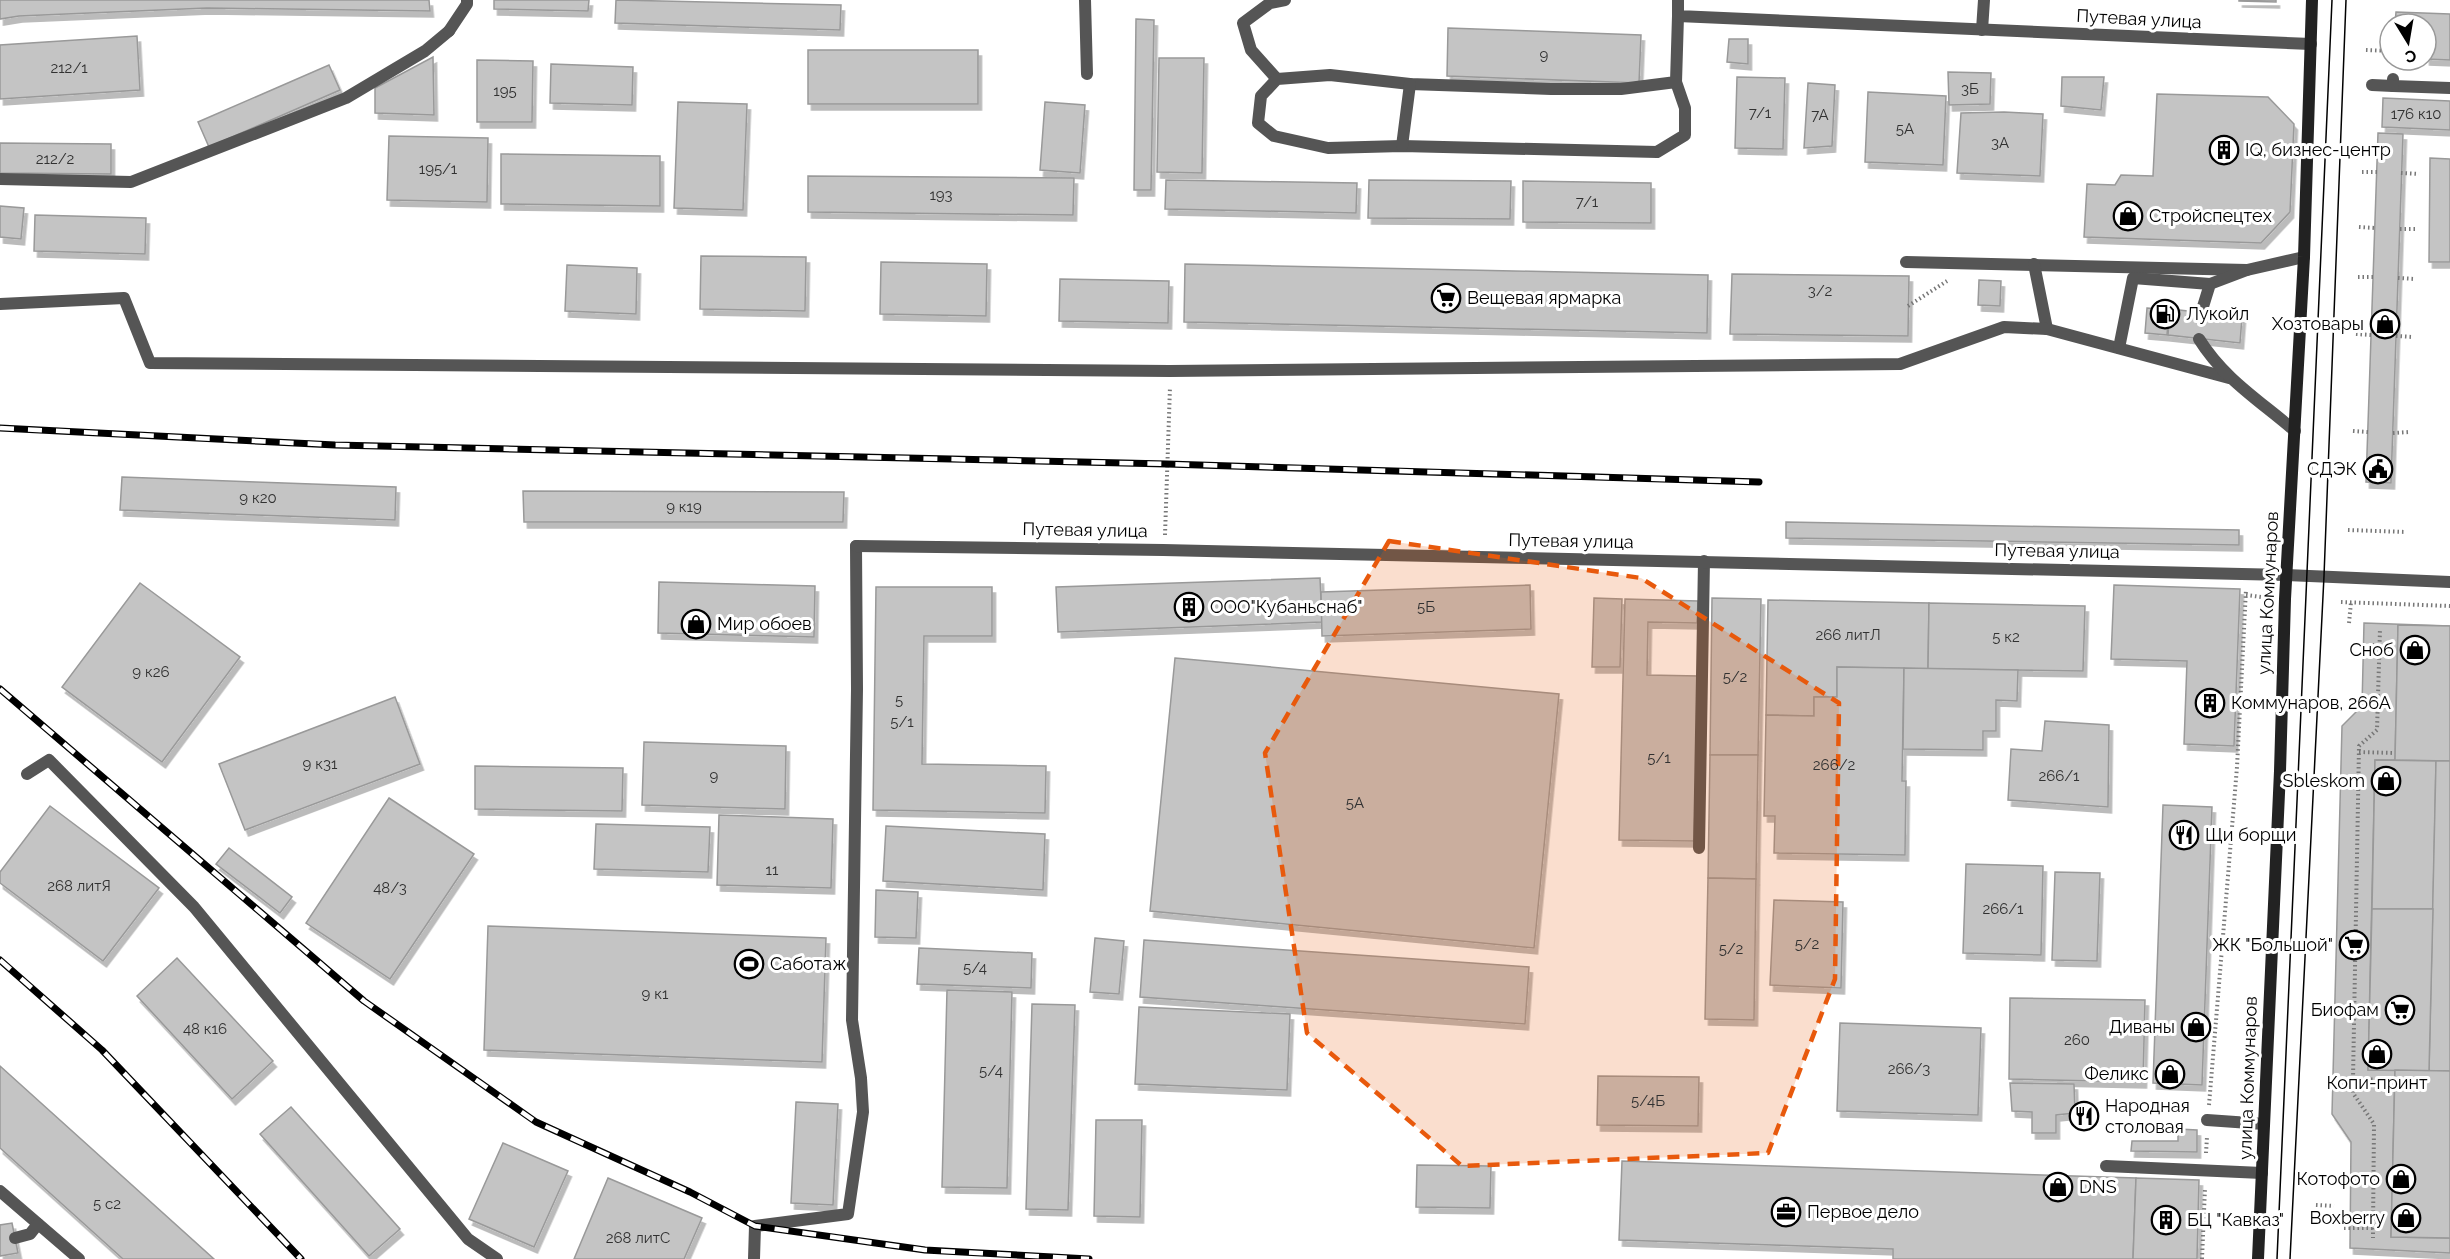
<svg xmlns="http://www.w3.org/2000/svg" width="2450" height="1259" font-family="Raleway,sans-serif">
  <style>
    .building { fill: #c4c4c4; stroke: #999; stroke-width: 1.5; filter: url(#shadow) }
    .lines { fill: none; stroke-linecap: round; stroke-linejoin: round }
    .path { stroke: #777; stroke-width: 4; stroke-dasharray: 1.5 3; stroke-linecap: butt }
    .service { stroke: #555; stroke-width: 12 }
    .minor { stroke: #555; stroke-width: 12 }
    .secondary { stroke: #222; stroke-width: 12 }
    .tram { stroke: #000; stroke-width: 1.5 }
    .rail-casing { stroke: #000; stroke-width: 7 }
    .rail { stroke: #fff; stroke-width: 4.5; stroke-dasharray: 14; stroke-linecap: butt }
    .marked { fill: #e8590c; fill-opacity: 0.2; stroke: #e8590c; stroke-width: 4.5; stroke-dasharray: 12 8; stroke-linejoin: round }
    .labels { text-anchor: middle; stroke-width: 6; stroke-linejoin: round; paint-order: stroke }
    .number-label { font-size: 15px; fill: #313131 }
    .street-label { font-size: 18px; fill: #000; stroke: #fff }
    .poi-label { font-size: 18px; fill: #000; stroke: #fff; text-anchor: start }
  </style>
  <defs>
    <filter id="shadow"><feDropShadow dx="3.5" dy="6" stdDeviation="0" flood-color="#0004"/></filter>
  </defs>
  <rect width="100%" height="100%" fill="#fff"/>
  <!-- building -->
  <g class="building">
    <polygon points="0,0 429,0 430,11 207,8 19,16 0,19"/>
    <polygon points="494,0 589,0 588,11 494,9"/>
    <polygon points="616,0 841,5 840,30 615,23"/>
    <polygon points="2239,0 2276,0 2276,2 2239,1"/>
    <polygon points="2396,12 2450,14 2450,60 2426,59 2426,24 2395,24"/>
    <polygon points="1136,19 1154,20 1151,190 1134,190"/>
    <polygon points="1448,28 1641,35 1639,83 1447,76"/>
    <polygon points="137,36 140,90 0,99 0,45"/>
    <polygon points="1729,39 1748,39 1748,64 1727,62"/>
    <rect x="808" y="50" width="170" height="54"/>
    <polygon points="433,57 434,115 375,113 375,88"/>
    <polygon points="1159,58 1204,58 1202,173 1157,172"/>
    <polygon points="477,60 533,61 532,122 477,122"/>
    <polygon points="551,64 633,67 632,105 550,103"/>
    <polygon points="329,65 340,90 209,147 198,122"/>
    <polygon points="1948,72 1991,73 1990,104 1949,105"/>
    <polygon points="1737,77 1785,78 1783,149 1735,148"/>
    <polygon points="2062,77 2104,77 2101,110 2061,106"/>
    <polygon points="1808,83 1835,85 1832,146 1804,148"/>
    <polygon points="1868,92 1946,96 1943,165 1865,162"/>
    <polygon points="2157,94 2268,97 2294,124 2290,212 2261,243 2084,237 2087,184 2115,185 2121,175 2153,176"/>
    <polygon points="2383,98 2450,101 2450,130 2382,127"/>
    <polygon points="678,102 747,104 743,210 674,208"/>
    <polygon points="1045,102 1085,105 1080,173 1040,170"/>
    <polygon points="2004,112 2043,114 2040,176 1957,173 1961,113"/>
    <polygon points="2378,133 2403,134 2391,483 2366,482"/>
    <polygon points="389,136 488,138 487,202 387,200"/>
    <polygon points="0,143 111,144 111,174 0,173"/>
    <polygon points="501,154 660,156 660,206 501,204"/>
    <polygon points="2430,158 2450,159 2450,262 2429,262"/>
    <polygon points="808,176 1074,178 1073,215 808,212"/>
    <polygon points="1166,180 1357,183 1356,213 1165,209"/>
    <polygon points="1369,180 1511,181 1510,219 1368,218"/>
    <polygon points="1523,181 1651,183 1651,223 1523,222"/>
    <polygon points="0,206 24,208 21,239 0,237"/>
    <polygon points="35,215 146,218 145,254 34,251"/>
    <polygon points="701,256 806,257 805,311 700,309"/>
    <polygon points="881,262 987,264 986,316 880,314"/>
    <polygon points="1185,264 1708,275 1707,333 1184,322"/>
    <polygon points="567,265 637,268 636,314 565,311"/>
    <polygon points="1732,274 1909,276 1908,336 1730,334"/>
    <polygon points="1060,279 1169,281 1168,323 1059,321"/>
    <polygon points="1979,280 2001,281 2000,306 1978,305"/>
    <polygon points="2147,308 2169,310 2167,335 2145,333"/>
    <polygon points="2170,309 2242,317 2240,343 2168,335"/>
    <polygon points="122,477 396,487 395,520 120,510"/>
    <polygon points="523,491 844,492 843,522 524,522"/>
    <polygon points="1786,522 2239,530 2239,545 1786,538"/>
    <polygon points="1320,578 1322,622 1058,632 1056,587"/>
    <polygon points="659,582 815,586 814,637 658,633"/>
    <polygon points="140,583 240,657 162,762 62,687"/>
    <polygon points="1530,585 1531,629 1322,636 1321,592"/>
    <polygon points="2114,585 2240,589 2234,746 2184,744 2187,661 2111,659"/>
    <polygon points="876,587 992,587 992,636 924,636 922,764 1046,766 1045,813 873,810"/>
    <polygon points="1594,598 1622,599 1620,667 1592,667"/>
    <polygon points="1712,598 1761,599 1758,755 1710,755"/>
    <polygon points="1625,599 1698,601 1697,623 1648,622 1647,675 1699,676 1694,841 1619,840"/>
    <polygon points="1768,600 1929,603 1928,669 1837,667 1837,697 1814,697 1814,716 1766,715"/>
    <polygon points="1929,603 2085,606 2083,671 1928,669"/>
    <polygon points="2364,623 2450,626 2398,625 2395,760 2375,760 2368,1070 2395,1070 2391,1237 2450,1238 2450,1253 2350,1248 2351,1142 2332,1114 2342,726 2362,706"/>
    <polygon points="2398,625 2450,626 2450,761 2395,760"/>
    <polygon points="1175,658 1559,694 1534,948 1150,911"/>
    <polygon points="1837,667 1904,668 1902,781 1906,781 1905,855 1774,853 1775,816 1764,816 1766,715 1814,716 1814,697 1837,697"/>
    <polygon points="1904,668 2018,670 2017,701 1996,700 1996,731 1983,731 1983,750 1903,749"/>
    <polygon points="395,697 420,764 245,830 219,764"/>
    <polygon points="2045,721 2109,725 2108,807 2008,800 2011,749 2042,751"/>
    <polygon points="644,742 786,746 785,809 642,805"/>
    <polygon points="1710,755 1758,755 1756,879 1708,878"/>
    <polygon points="2375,760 2436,761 2433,909 2372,909"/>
    <polygon points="2436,761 2450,761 2450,1071 2429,1071"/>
    <polygon points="475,766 623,768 622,811 475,809"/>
    <polygon points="389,798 474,854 390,979 306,923"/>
    <polygon points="2163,805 2212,807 2202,1085 2153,1083"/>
    <polygon points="50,806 159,888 103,961 0,883 0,872"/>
    <polygon points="719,815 833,819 831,888 717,885"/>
    <polygon points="596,824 710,827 708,872 594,869"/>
    <polygon points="886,826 1045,834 1043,890 883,881"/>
    <polygon points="229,848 292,897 280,913 216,864"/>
    <polygon points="1966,864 2043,866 2041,955 1963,953"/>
    <polygon points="2055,872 2100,873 2097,961 2052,960"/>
    <polygon points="1708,878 1756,879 1754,1020 1705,1019"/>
    <polygon points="876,890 918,892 916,938 875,937"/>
    <polygon points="1774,900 1843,902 1841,988 1770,985"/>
    <polygon points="2372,909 2433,909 2429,1071 2368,1070"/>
    <polygon points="488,926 826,938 822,1062 484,1050"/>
    <polygon points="1095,938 1124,941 1119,994 1090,992"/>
    <polygon points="1144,940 1529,967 1525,1024 1140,997"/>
    <polygon points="919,948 1032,953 1031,988 917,984"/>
    <polygon points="177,958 273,1061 232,1099 137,996"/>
    <polygon points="947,990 1012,992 1007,1188 942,1187"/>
    <polygon points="2010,998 2145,1000 2143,1082 2009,1079"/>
    <polygon points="1032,1004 1075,1005 1068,1210 1026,1209"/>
    <polygon points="1139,1007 1290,1014 1287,1090 1135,1084"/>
    <polygon points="1840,1023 1981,1028 1978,1115 1837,1111"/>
    <polygon points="0,1066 214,1259 123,1259 0,1148"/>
    <polygon points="2395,1070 2450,1071 2450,1238 2391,1237"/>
    <polygon points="1598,1076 1699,1077 1698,1126 1597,1125"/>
    <polygon points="2010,1083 2074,1084 2075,1113 2056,1115 2056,1133 2032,1133 2032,1112 2012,1111"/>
    <polygon points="796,1102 838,1104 833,1205 791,1203"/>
    <polygon points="291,1107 400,1229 369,1256 260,1134"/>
    <polygon points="1096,1120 1142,1120 1140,1217 1094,1216"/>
    <polygon points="2178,1129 2197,1130 2197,1152 2131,1151 2132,1141 2178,1141"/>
    <polygon points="503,1143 568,1171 534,1247 469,1219"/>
    <polygon points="1622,1161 2136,1178 2133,1259 1893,1259 1893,1249 1619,1240"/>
    <polygon points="1417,1165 1491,1166 1490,1208 1416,1207"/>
    <polygon points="608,1178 702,1218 684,1259 574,1259"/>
    <polygon points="2136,1178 2199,1180 2197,1259 2133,1259"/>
    <polygon points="12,1223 18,1253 0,1256 0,1225"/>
  </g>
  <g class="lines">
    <!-- path -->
    <g class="path">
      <polyline points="2366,50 2390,51"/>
      <polyline points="2362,172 2377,172"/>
      <polyline points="2401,173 2419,174"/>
      <polyline points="2359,227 2375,228"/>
      <polyline points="2400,229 2417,229"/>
      <polyline points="2358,277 2373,277"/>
      <polyline points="2398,278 2415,279"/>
      <polyline points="1908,306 1947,281"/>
      <polyline points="2356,334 2371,335"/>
      <polyline points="2396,336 2413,337"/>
      <polyline points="2353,431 2368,432"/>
      <polyline points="2393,433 2409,432"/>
      <polyline points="2348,530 2406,532"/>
      <polyline points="1165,535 1170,387"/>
      <polyline points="2246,595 2269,598"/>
      <polyline points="2341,602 2450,606"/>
      <polyline points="2349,623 2351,602"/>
      <polyline points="2359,645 2379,645"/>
      <polyline points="2359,752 2395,753"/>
      <polyline points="2353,1079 2395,1080"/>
      <polyline points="2209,1105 2237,767 2246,589"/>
      <polyline points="2206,1153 2207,1137"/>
      <polyline points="2316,1205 2334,1206"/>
      <polyline points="2344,1228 2373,1228 2374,1124 2353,1093 2353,1079 2359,746 2377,730 2380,629"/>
      <polyline points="2373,1228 2373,1238"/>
      <polyline points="2202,1259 2205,1188"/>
    </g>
    <!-- service -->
    <g class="service">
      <polyline points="1277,79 1251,50 1243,23 1270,3 1285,0"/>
      <polyline points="2393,79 2393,86 2450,88"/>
      <polyline points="1676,82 1621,89 1551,89 1410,84 1330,75 1277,79 1261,96 1258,123 1274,136 1328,148 1402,146 1657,152 1685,135 1685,108 1676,82 1678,16"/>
      <polyline points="2372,85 2393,86"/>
      <polyline points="1402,146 1410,84"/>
      <polyline points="0,179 131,182 346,98 425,51 449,31"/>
      <polyline points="1906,262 2247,270"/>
      <polyline points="2034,264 2047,329"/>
      <polyline points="0,304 124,298 150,363 1170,371 1900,364 2004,327 2047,329 2229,378"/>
      <polyline points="2201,313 2210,284 2247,270 2304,257"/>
      <path d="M2199,339C2224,379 2259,400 2295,431"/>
      <polyline points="2119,348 2133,278 2210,284"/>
      <polyline points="2286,575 2450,582"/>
      <polyline points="27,774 49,760 194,907 468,1239 497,1259"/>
      <polyline points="1699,848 1704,561"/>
      <polyline points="2207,1120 2264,1124"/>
      <polyline points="2106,1166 2262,1173"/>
      <polyline points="0,1191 79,1259"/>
      <polyline points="15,1238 30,1234 38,1224"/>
      <polyline points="754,1259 755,1226 848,1214 863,1112 861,1078 852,1020 857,689 856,546"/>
    </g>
    <!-- minor -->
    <g class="minor">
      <polyline points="1085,0 1087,74"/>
      <polyline points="1678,0 1678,16 2311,44"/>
      <polyline points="1982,30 1984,0"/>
      <polyline points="449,31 467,4 467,0"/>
      <polyline points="856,546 1163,550 2286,575"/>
    </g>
    <!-- secondary -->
    <polyline class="secondary" points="2258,1259 2280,771 2285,599 2304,257 2312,0"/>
    <!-- tram -->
    <g class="tram">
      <polyline points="2277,1259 2332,0"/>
      <polyline points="2290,1259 2324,576 2346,0"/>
    </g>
    <!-- rail casing -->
    <g class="rail-casing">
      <g id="rail">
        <polyline points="0,428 335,445 1167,464 1759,482"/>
        <polyline points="0,689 364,1001 536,1122 690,1192 755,1226 925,1250 1089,1259"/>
        <polyline points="0,960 102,1050 301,1259"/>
      </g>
    </g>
    <!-- rail -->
    <use href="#rail" class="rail"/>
  </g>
  <!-- marked area -->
  <path class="marked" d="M1389,541L1641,578L1839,703L1835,979L1768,1153L1462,1166L1307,1033L1265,753Z"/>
  <!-- icons -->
  <defs>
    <g id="building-ring" transform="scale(1.5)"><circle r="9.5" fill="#fff" stroke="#000" stroke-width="1.5"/><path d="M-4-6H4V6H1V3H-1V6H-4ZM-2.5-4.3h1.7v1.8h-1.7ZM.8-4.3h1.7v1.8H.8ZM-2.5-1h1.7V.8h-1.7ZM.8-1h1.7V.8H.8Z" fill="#000"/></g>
    <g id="shop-ring" transform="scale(1.5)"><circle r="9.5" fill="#fff" stroke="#000" stroke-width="1.5"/><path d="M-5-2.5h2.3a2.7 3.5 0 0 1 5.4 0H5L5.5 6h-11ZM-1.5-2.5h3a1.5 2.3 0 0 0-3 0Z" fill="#000"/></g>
    <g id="supermarket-ring" transform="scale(1.5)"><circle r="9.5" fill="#fff" stroke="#000" stroke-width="1.5"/><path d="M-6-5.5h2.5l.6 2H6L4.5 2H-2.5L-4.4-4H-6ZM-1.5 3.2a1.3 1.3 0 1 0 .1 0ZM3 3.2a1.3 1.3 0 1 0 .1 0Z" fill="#000"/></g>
    <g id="fuel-ring" transform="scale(1.5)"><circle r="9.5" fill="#fff" stroke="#000" stroke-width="1.5"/><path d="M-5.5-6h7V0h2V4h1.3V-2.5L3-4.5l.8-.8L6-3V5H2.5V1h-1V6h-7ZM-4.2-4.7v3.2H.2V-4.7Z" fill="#000"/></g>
    <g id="civic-ring" transform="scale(1.5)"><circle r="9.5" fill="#fff" stroke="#000" stroke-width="1.5"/><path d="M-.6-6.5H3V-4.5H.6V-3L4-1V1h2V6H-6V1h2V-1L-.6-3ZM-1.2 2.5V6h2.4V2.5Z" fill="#000"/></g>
    <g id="restaurant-ring" transform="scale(1.5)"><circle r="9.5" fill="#fff" stroke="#000" stroke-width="1.5"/><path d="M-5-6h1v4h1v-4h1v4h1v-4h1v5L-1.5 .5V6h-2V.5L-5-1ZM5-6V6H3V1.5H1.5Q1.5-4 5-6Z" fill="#000"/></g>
    <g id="stadium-ring" transform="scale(1.5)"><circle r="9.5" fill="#fff" stroke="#000" stroke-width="1.5"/><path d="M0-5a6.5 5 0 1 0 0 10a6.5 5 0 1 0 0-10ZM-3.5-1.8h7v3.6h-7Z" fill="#000"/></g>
    <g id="office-ring" transform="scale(1.5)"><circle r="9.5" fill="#fff" stroke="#000" stroke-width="1.5"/><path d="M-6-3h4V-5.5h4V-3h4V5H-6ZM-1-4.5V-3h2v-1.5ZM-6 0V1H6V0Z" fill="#000"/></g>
  </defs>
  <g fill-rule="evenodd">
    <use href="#building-ring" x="2224" y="150"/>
    <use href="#shop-ring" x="2128" y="216"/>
    <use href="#supermarket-ring" x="1446" y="298"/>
    <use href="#fuel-ring" x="2165" y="314"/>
    <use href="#shop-ring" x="2385" y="324"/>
    <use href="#civic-ring" x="2378" y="469"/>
    <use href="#building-ring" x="1189" y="607"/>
    <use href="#shop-ring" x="696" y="624"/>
    <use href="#shop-ring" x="2415" y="650"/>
    <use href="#building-ring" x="2210" y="703"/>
    <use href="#shop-ring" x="2386" y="781"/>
    <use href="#restaurant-ring" x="2184" y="835"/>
    <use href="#supermarket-ring" x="2354" y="945"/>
    <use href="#stadium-ring" x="749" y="964"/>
    <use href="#supermarket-ring" x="2400" y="1010"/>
    <use href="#shop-ring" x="2196" y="1027"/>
    <use href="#shop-ring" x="2377" y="1054"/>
    <use href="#shop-ring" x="2170" y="1074"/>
    <use href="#restaurant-ring" x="2084" y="1116"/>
    <use href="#shop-ring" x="2401" y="1179"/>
    <use href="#shop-ring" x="2058" y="1187"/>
    <use href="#office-ring" x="1786" y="1212"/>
    <use href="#shop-ring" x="2406" y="1218"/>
    <use href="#building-ring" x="2166" y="1220"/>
  </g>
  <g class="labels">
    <!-- number labels -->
    <g class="number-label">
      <text x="1544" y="60">9</text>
      <text x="69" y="73">212/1</text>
      <text x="1970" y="94">3Б</text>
      <text x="505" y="96">195</text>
      <text x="1760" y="118">7/1</text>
      <text x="2416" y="119">176 к10</text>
      <text x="1820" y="120">7А</text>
      <text x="1905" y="134">5А</text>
      <text x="2000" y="148">3А</text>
      <text x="55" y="164">212/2</text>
      <text x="438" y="174">195/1</text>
      <text x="941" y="200">193</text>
      <text x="1587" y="207">7/1</text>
      <text x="1820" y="296">3/2</text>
      <text x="258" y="503">9 к20</text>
      <text x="684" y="512">9 к19</text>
      <text x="1426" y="612">5Б</text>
      <text x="1848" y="640">266 литЛ</text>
      <text x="2006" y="642">5 к2</text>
      <text x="151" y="677">9 к26</text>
      <text x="1735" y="682">5/2</text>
      <text x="899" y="705">5</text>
      <text x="902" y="727">5/1</text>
      <text x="1659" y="763">5/1</text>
      <text x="320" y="769">9 к31</text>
      <text x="1834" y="770">266/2</text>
      <text x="714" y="781">9</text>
      <text x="2059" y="781">266/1</text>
      <text x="1355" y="808">5А</text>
      <text x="772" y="875">11</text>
      <text x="79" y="891">268 литЯ</text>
      <text x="390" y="893">48/3</text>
      <text x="2003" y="914">266/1</text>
      <text x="1807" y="949">5/2</text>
      <text x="1731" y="954">5/2</text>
      <text x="975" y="973">5/4</text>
      <text x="655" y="999">9 к1</text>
      <text x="205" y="1034">48 к16</text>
      <text x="2077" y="1045">260</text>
      <text x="1909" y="1074">266/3</text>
      <text x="991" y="1076">5/4</text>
      <text x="1648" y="1106">5/4Б</text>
      <text x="107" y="1209">5 с2</text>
      <text x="638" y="1243">268 литС</text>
    </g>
    <!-- street labels -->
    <g class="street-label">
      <text transform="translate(2139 19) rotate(3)" y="6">Путевая улица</text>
      <text transform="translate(1085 530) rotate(1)" y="6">Путевая улица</text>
      <text transform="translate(1571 541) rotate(1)" y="6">Путевая улица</text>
      <text transform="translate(2057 551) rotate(1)" y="6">Путевая улица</text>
      <text transform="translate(2268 593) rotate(-87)" y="6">улица Коммунаров</text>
      <text transform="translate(2248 1078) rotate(-88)" y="6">улица Коммунаров</text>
    </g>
    <!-- poi labels -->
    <g class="poi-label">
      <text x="2245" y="156">IQ, бизнес-центр</text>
      <text x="2149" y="222">Стройспецтех</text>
      <text x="1467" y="304">Вещевая ярмарка</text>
      <text x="2186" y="320">Лукойл</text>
      <text x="2364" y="330" text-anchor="end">Хозтовары</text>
      <text x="2357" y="475" text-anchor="end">СДЭК</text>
      <text x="1210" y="613">ООО"Кубаньснаб"</text>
      <text x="717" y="630">Мир обоев</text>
      <text x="2394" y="656" text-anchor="end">Сноб</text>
      <text x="2231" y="709">Коммунаров, 266А</text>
      <text x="2365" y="787" text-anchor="end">Sbleskom</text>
      <text x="2205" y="841">Щи борщи</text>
      <text x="2333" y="951" text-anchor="end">ЖК "Большой"</text>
      <text x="770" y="970">Саботаж</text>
      <text x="2379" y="1016" text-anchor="end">Биофам</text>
      <text x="2175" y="1033" text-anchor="end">Диваны</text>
      <text x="2149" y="1080" text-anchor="end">Феликс</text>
      <text x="2377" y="1089" text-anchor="middle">Копи-принт</text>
      <text x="2105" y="1112">Народная<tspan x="2105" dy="21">столовая</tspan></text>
      <text x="2380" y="1185" text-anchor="end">Котофото</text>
      <text x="2079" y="1193">DNS</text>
      <text x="1807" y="1218">Первое дело</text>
      <text x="2385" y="1224" text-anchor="end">Boxberry</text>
      <text x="2187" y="1226">БЦ "Кавказ"</text>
    </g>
  </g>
  <!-- north arrow -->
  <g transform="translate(2408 42) rotate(169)"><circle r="28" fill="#ffffff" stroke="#999999" stroke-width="1.5"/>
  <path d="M0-4.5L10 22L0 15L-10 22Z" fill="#000000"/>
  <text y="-9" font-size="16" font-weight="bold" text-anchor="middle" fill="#000000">С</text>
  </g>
</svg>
